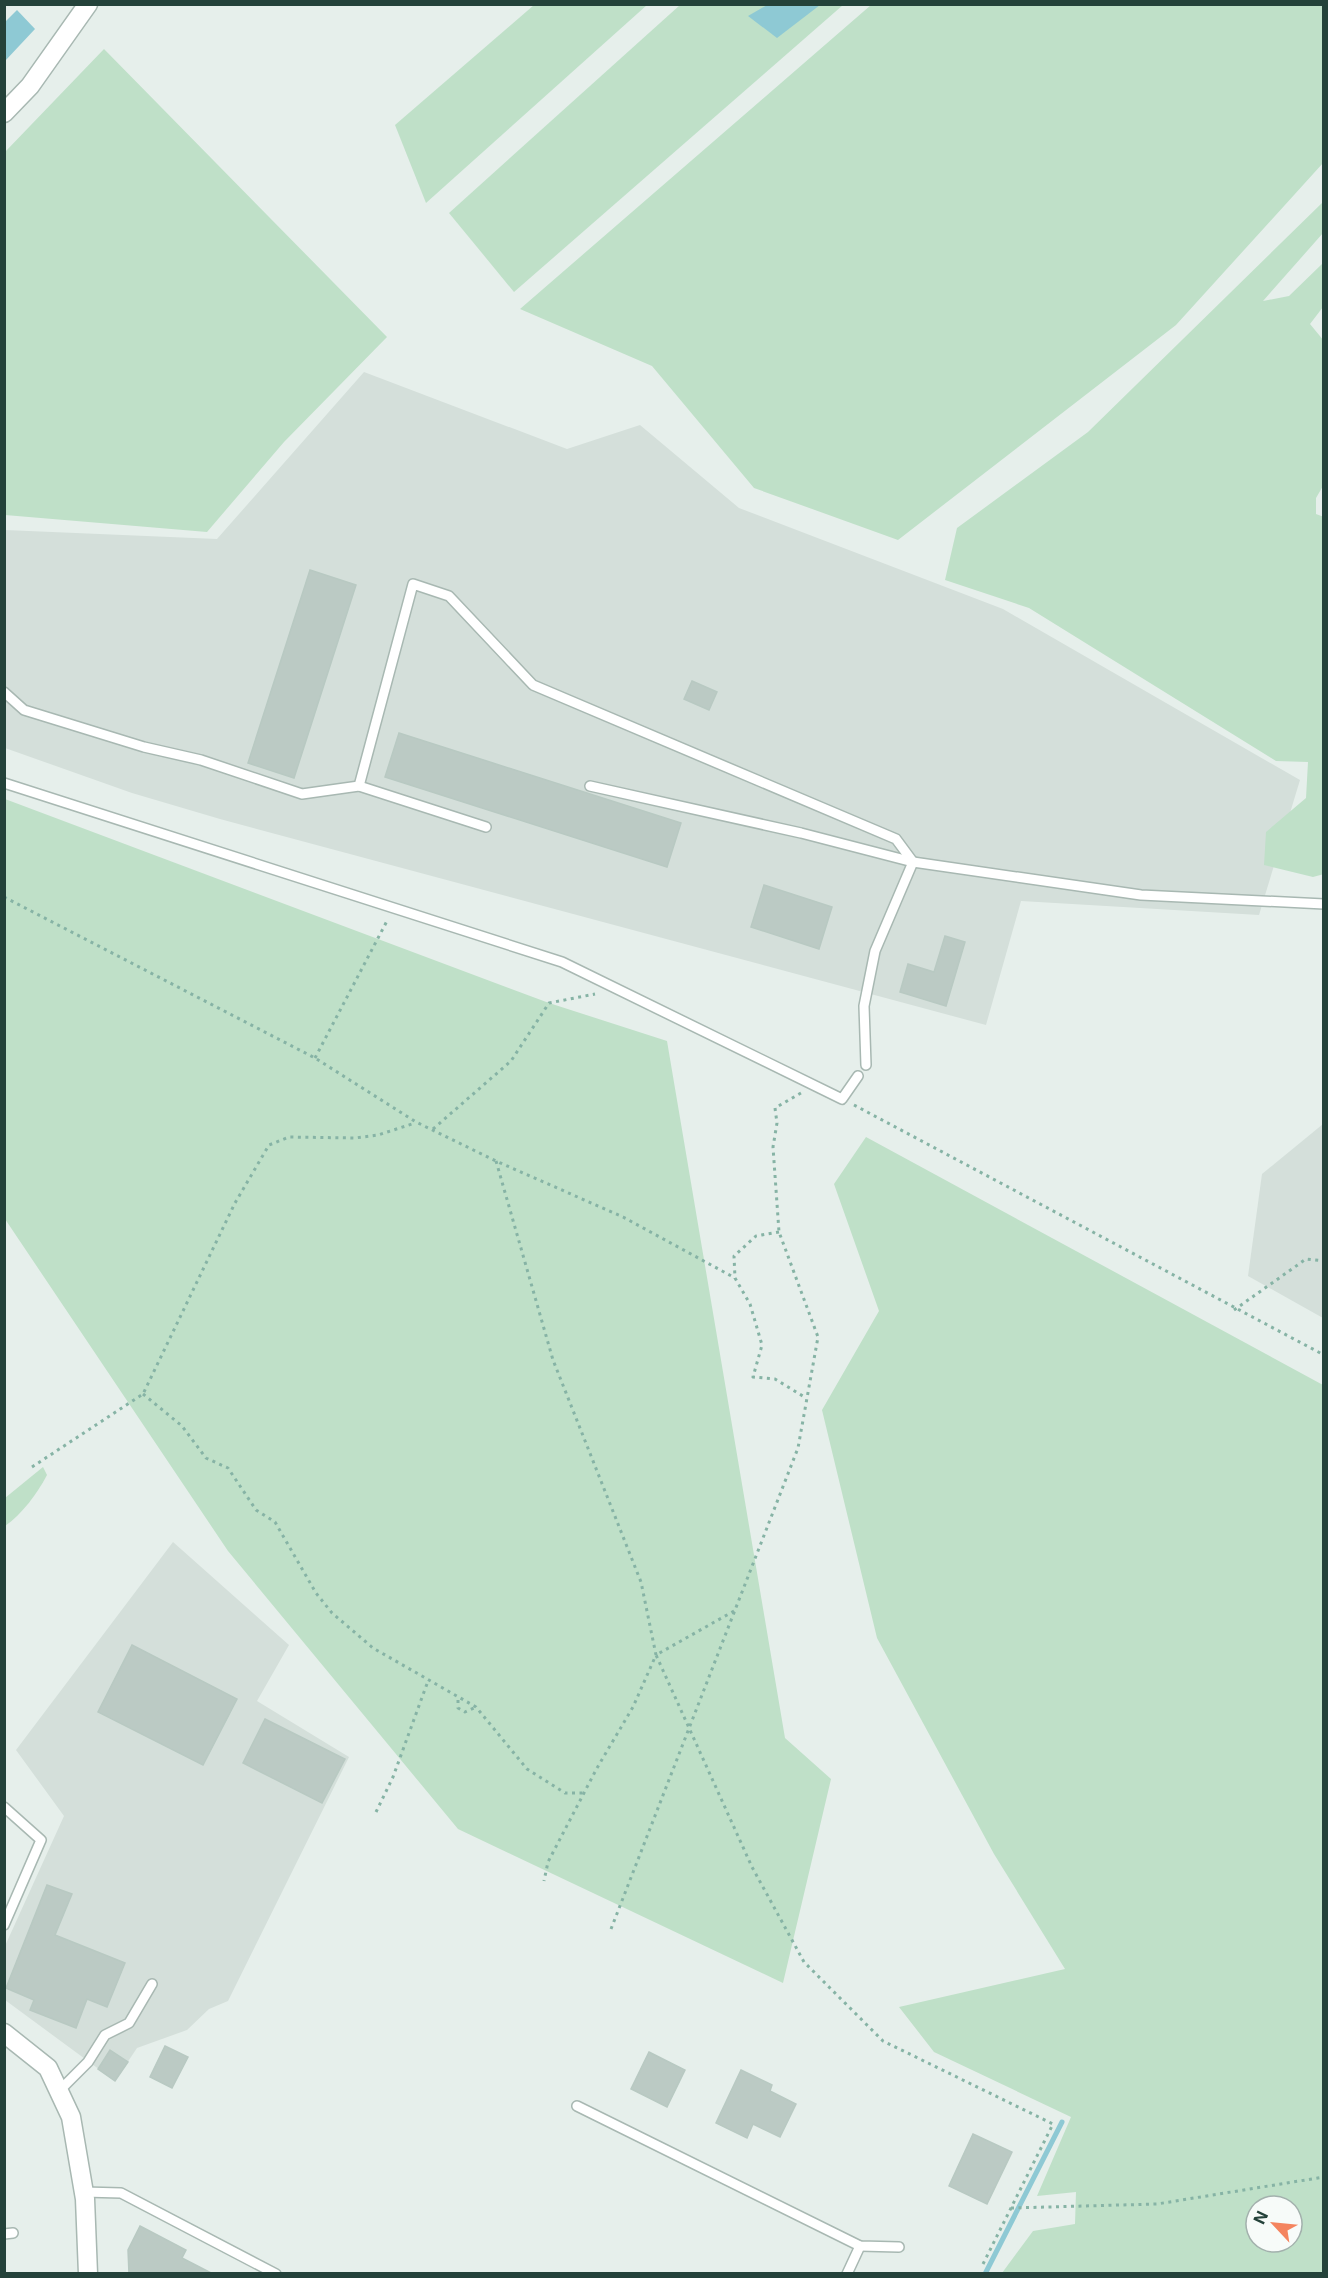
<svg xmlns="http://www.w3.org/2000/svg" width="1328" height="2278" font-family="Inter,sans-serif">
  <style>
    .built { fill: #d4dfda }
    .green { fill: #bfe0c8; fill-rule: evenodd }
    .water { fill: #8ec9d4 }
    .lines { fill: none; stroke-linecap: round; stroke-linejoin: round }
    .stream { stroke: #8ec9d4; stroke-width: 5 }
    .building { fill: #bbcac4; stroke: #b8c9c2; stroke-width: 1.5 }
    .service-casing { stroke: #a8b8b2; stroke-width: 12 }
    .minor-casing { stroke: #a8b8b2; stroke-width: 21 }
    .tertiary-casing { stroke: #a8b8b2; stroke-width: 21 }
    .path { stroke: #86b3a5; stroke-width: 3; stroke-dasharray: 3 4.5; stroke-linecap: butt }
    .service { stroke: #fff; stroke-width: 9 }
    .minor { stroke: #fff; stroke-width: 18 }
    .tertiary { stroke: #fff; stroke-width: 18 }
  </style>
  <rect width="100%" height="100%" fill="#e6efeb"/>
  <!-- built -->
  <g class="built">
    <polygon points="364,372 567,449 640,425 739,508 1003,609 1300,780 1259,915 1021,901 986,1025 220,819 132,793 5,748 5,530 217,539"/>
    <polygon points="1323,1124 1323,1318 1248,1276 1262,1174"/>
    <polygon points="173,1542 289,1645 257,1701 349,1757 228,2001 209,2009 187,2030 137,2048 115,2081 5,2000 5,1946 64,1816 16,1750"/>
  </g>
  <!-- green -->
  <g class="green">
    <polygon points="534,5 647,5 426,203 395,125"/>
    <polygon points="680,5 843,5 514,292 449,213"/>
    <polygon points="871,5 1323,5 1323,163 1176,325 898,540 754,488 652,366 520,309"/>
    <polygon points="104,49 387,337 284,442 207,532 5,515 5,152"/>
    <polygon points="1323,202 1323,233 1263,301 1289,296 1323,263 1323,307 1310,324 1324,341 1323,486 1316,498 1316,514 1324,517 1324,874 1313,877 1264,865 1266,832 1306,798 1308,762 1276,761 1029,608 945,580 957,528 1088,432"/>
    <polygon points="5,799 549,1003 667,1041 785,1738 831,1779 783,1983 458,1829 228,1551 5,1219"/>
    <path d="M866,1137L1323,1385V2273H1002L1033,2231L1075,2224L1076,2192L1037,2196L1071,2117L934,2052L899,2007L1065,1969L994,1854L877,1638L822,1410L879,1311L834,1184ZM1256,2206H1292V2242H1256Z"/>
    <path d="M43,1467L47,1475C37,1494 22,1514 5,1526V1498Z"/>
  </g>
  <!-- water -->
  <g class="water">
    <polygon points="769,4 820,4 820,5 777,38 748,16"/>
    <polygon points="17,10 35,29 5,61 5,22"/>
  </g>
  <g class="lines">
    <!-- stream -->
    <polyline class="stream" points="985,2274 1062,2122"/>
  </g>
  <!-- building -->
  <g class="building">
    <polygon points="310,570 356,585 294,778 248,763"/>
    <polygon points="692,681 717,692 709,710 684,699"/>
    <polygon points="399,733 681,823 667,867 385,777"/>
    <polygon points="764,885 832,907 819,949 751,927"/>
    <polygon points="945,936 965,942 946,1006 900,992 908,964 934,972"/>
    <polygon points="132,1645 237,1699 203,1765 98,1712"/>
    <polygon points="265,1719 345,1759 322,1803 243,1763"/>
    <polygon points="47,1885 72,1894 55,1935 125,1963 107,2007 87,1999 76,2028 30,2010 34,2000 6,1988"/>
    <polygon points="165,2046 188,2057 172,2088 150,2077"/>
    <polygon points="110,2050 128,2062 115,2081 98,2069"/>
    <polygon points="649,2052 685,2070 667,2107 631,2089"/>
    <polygon points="741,2070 772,2085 770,2091 796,2104 780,2137 753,2124 747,2138 716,2123"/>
    <polygon points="973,2134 1012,2152 987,2204 949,2186"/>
    <polygon points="140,2226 186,2250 182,2258 213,2274 129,2274 128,2250"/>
  </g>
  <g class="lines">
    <!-- service casing -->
    <g class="service-casing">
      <g id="service">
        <polyline points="4,692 24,710 144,747 201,760 302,794 359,786 486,827"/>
        <polyline points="4,783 562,962 842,1099 858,1076"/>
        <polyline points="359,786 413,584 449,596 533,685 896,839 913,862"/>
        <polyline points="590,786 801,833 913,862 1141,895 1324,904"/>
        <polyline points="866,1065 864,1006 875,951 913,862"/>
        <polyline points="4,1807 41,1840 4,1925"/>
        <polyline points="59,2091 88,2062 105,2035 129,2023 152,1984"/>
        <polyline points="577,2106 860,2246 899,2247"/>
        <polyline points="84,2192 121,2193 276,2274"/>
        <polyline points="4,2234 13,2233"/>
        <polyline points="847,2274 860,2246"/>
      </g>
    </g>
    <!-- minor casing -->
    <g class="minor-casing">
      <polyline id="minor" points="4,113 30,86 88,4"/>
    </g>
    <!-- tertiary casing -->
    <g class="tertiary-casing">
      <polyline id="tertiary" points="4,2033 48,2068 71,2117 85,2199 88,2274"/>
    </g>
    <!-- path -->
    <g class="path">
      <polyline points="4,897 315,1058 416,1122 496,1161 623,1217 735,1278"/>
      <polyline points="315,1058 388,919"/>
      <polyline points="854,1105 1324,1355"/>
      <polyline points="433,1129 511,1061 549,1003 595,994"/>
      <polyline points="496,1161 553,1360 641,1582 656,1655 633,1707 597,1768 548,1862 544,1881"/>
      <polyline points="779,1232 756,1236 734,1256 735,1278 750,1304 762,1345 753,1377 775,1379 806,1398"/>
      <polyline points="1234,1310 1306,1259 1324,1261"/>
      <polyline points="143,1394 182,1426 206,1458 228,1468 256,1510 275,1522 316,1593 332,1613 373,1648 476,1707 527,1769 565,1793 584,1793"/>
      <polyline points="32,1467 143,1394 235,1203 269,1145 289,1137 355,1138 378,1135 415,1123"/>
      <polyline points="734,1611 656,1655 752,1867 804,1962 883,2041 1053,2124 982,2266"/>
      <polyline points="458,1700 458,1708 465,1712 476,1707"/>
      <polyline points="376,1812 393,1777 428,1681"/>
      <polyline points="611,1929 798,1448 818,1337 779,1232 773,1147 777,1123 775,1108 801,1093"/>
      <polyline points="1011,2208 1157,2204 1324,2177"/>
    </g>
    <!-- service -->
    <use href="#service" class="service"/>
    <!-- minor -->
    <use href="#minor" class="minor"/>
    <!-- tertiary -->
    <use href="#tertiary" class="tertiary"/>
  </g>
  <!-- border -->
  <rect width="1328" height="2278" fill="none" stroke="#24423a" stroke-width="12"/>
  <!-- north arrow -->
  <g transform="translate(1274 2224) rotate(296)"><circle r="28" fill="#f7fbf9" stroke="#a3b1ad" stroke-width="1.5"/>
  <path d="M0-4.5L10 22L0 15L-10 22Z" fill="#f4845f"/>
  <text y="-9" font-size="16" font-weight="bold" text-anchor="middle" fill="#24423a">N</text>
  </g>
</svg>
